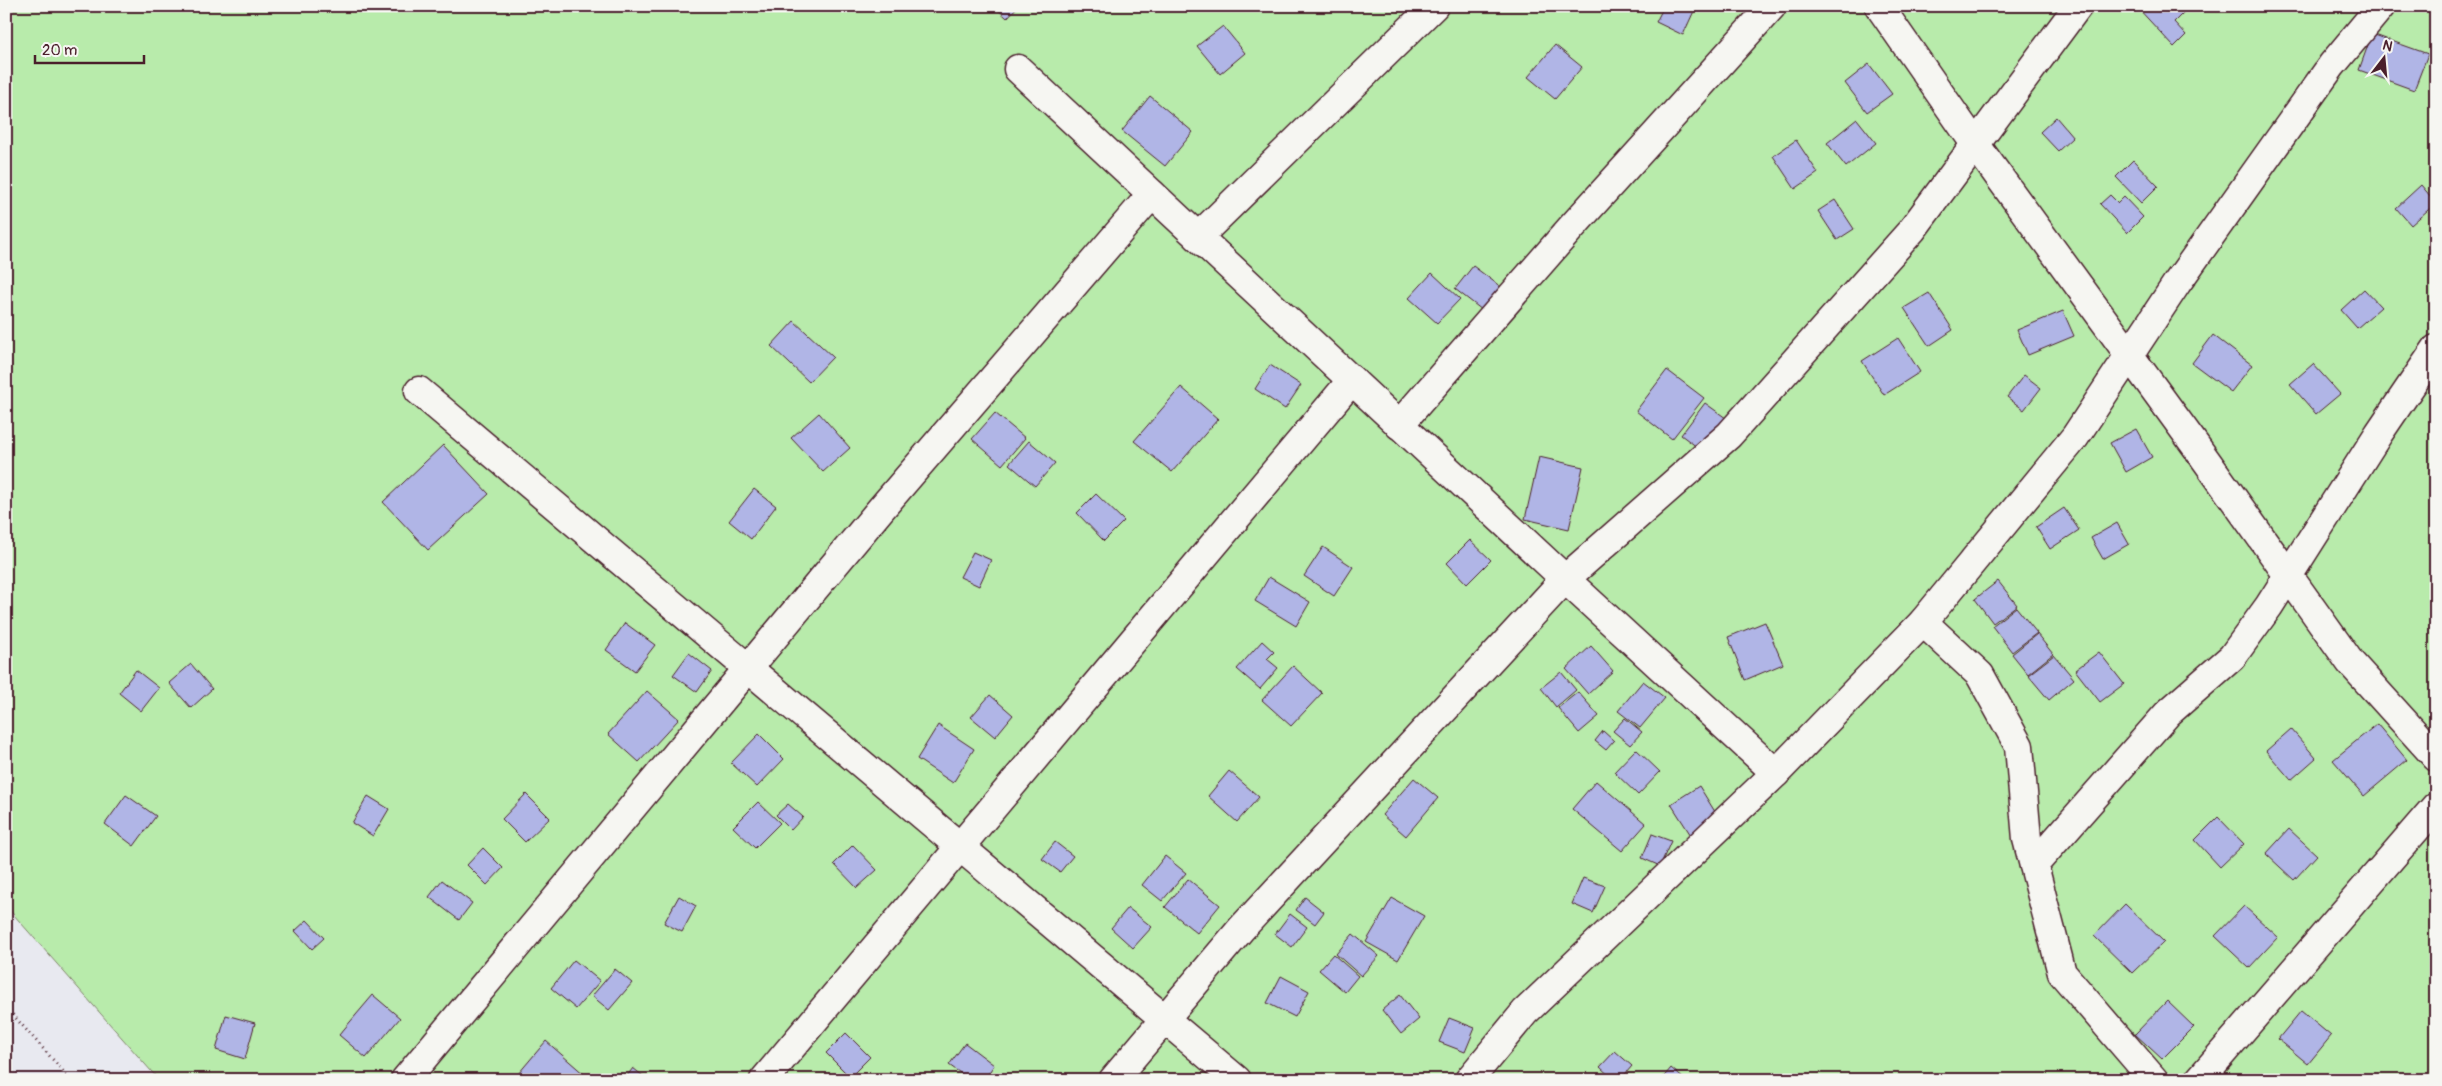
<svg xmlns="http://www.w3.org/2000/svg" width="2442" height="1086" font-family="Pangolin,sans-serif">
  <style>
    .green { fill: #b8ebab; stroke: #81856b }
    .building { fill: #b0b5e6; stroke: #4a1f2b }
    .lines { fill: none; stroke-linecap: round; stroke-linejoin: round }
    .minor-casing { stroke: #4a1f2b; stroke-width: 31 }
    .path { stroke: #4a1f2b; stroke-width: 3; stroke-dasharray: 1 4; stroke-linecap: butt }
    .minor { stroke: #f6f6f2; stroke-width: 28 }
  </style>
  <rect width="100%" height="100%" fill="#e8e9f0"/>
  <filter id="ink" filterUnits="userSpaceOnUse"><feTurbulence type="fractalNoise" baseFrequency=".02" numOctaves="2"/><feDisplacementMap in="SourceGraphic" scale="10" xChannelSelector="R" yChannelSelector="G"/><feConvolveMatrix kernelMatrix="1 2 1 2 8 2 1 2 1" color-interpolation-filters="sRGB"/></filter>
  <g filter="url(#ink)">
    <!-- green -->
    <polygon class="green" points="6,6 2436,6 2436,1080 159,1080 6,906"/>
    <!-- building -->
    <g class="building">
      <polygon points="994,6 1018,6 1007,18"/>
      <polygon points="1664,6 1683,6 1694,11 1683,35 1656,22"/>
      <polygon points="2136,6 2185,6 2187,9 2174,22 2186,35 2174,47"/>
      <polygon points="1223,26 1245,53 1220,74 1197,46"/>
      <polygon points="2372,34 2428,54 2414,90 2359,70"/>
      <polygon points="1555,45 1582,67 1555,99 1528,77"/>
      <polygon points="1869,64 1892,94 1867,112 1845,83"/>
      <polygon points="1150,96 1193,132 1165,166 1122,131"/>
      <polygon points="2056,117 2073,137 2058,151 2040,132"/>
      <polygon points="1857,119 1876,143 1846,167 1827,143"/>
      <polygon points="1796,140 1818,173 1795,189 1773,156"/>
      <polygon points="2133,160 2158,186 2141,203 2116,177"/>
      <polygon points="2421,185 2436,203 2411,225 2396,208"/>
      <polygon points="2110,195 2118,203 2124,197 2143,217 2127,233 2100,204"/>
      <polygon points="1835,200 1854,229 1837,240 1818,211"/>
      <polygon points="1473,266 1501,287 1482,310 1455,289"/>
      <polygon points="1432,273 1460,299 1437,323 1409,298"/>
      <polygon points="2364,289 2381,307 2357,328 2341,310"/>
      <polygon points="1929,293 1953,330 1929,346 1904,308"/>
      <polygon points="2063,311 2074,336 2028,355 2017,330"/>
      <polygon points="794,321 833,357 809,382 771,346"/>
      <polygon points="2213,335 2252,365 2231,392 2192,363"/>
      <polygon points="1898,338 1920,372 1884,395 1862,361"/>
      <polygon points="2313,364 2340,394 2316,414 2290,384"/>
      <polygon points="1270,365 1301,385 1285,409 1255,389"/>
      <polygon points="1667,370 1704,398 1672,439 1636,411"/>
      <polygon points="2024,375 2041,388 2024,410 2007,397"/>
      <polygon points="1181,387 1218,419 1172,472 1134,441"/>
      <polygon points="1705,403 1730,421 1705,453 1681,435"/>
      <polygon points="819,413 850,448 823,472 791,438"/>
      <polygon points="995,413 1025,438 1002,465 972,439"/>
      <polygon points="2136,429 2152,457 2126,472 2110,443"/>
      <polygon points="1029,441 1055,463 1035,486 1009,464"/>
      <polygon points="443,445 489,494 428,550 383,502"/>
      <polygon points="1539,457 1583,467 1569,529 1525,519"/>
      <polygon points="754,489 776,506 751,539 729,521"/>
      <polygon points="1096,494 1124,521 1104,541 1077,513"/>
      <polygon points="2064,508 2079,530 2050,549 2036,527"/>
      <polygon points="2117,523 2129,544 2103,559 2091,538"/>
      <polygon points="1470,540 1491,560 1467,584 1447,563"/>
      <polygon points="1323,547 1353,567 1334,596 1304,576"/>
      <polygon points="973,552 991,560 979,586 960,577"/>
      <polygon points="1269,577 1310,602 1296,626 1255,601"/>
      <polygon points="1998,581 2017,605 1993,623 1975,599"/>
      <polygon points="2016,607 2037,633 2012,652 1992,626"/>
      <polygon points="1765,622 1783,664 1745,680 1728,637"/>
      <polygon points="625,623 655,645 635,671 606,650"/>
      <polygon points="2037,634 2053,654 2028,674 2012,654"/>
      <polygon points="1262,641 1274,652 1267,659 1278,668 1260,689 1237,669"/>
      <polygon points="1591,646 1613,671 1588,694 1566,669"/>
      <polygon points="2099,652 2124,684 2100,702 2075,670"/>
      <polygon points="689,653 712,671 697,692 673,675"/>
      <polygon points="2054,655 2074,679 2049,700 2028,675"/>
      <polygon points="191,664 212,689 191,708 169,683"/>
      <polygon points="1293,666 1322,693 1291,726 1262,700"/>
      <polygon points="136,670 159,688 141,711 119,693"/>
      <polygon points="1561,672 1576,690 1556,707 1541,688"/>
      <polygon points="1643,681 1665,698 1640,728 1618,711"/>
      <polygon points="647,691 679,719 639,762 608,734"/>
      <polygon points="1578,692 1599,716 1579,733 1558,708"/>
      <polygon points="990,695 1013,715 995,737 971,717"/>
      <polygon points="1625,718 1642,732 1630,745 1613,731"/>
      <polygon points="2377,724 2407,760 2364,796 2333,760"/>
      <polygon points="938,725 974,749 953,783 917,759"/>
      <polygon points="2291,729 2316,758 2291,780 2266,751"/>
      <polygon points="1603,731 1614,741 1606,750 1595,741"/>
      <polygon points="759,734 784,759 757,787 731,763"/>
      <polygon points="1636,749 1660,772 1638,795 1614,772"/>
      <polygon points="1229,771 1259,797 1237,822 1208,796"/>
      <polygon points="1414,778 1438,798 1406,836 1382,815"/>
      <polygon points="1596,781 1646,824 1622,851 1572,809"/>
      <polygon points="1699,786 1722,823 1694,840 1671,804"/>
      <polygon points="526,794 550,818 525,842 502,819"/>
      <polygon points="126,795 156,816 134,846 105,824"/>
      <polygon points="368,796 389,809 373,836 352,823"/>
      <polygon points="758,802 780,823 755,848 733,827"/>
      <polygon points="788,804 803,817 791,830 776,815"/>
      <polygon points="2218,817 2244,844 2220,867 2195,840"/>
      <polygon points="2289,829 2317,855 2294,880 2266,854"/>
      <polygon points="1652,834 1671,841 1660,866 1642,858"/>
      <polygon points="1055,842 1073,856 1060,872 1042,859"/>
      <polygon points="853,845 877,870 857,888 834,864"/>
      <polygon points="483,848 503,868 487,885 467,865"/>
      <polygon points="1165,856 1186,873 1162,901 1142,885"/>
      <polygon points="1583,878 1605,886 1593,913 1572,904"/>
      <polygon points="1188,879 1220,905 1197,933 1165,907"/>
      <polygon points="442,880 472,903 459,920 429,897"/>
      <polygon points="679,896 696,906 682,932 664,923"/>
      <polygon points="1305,897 1324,912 1315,924 1296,910"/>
      <polygon points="1392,898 1424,916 1398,960 1366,942"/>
      <polygon points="2125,904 2164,942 2132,973 2094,936"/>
      <polygon points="2244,906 2278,937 2249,968 2215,936"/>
      <polygon points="1128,908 1152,927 1133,948 1111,928"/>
      <polygon points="1290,914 1307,927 1292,947 1275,934"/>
      <polygon points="307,920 324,938 312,949 295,931"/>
      <polygon points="1353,934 1379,956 1361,976 1336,954"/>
      <polygon points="1333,954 1358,976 1345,992 1319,970"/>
      <polygon points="574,960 600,981 576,1009 551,988"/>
      <polygon points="615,969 632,983 609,1010 592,996"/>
      <polygon points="1281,976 1309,991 1295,1017 1267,1003"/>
      <polygon points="373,995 400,1018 366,1058 339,1035"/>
      <polygon points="1400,995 1419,1019 1401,1034 1382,1010"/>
      <polygon points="2167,1001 2194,1027 2162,1059 2135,1034"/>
      <polygon points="2301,1011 2331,1036 2308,1064 2278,1039"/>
      <polygon points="226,1015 255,1023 245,1059 216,1050"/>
      <polygon points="1449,1018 1475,1028 1465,1052 1439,1042"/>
      <polygon points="846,1033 870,1057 850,1077 826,1053"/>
      <polygon points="546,1041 585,1075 580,1080 513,1080"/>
      <polygon points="965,1043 994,1065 984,1080 970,1080 949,1065"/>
      <polygon points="1615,1051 1632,1066 1620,1080 1614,1080 1600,1067"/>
      <polygon points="633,1068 648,1080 624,1080"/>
      <polygon points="1671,1068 1685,1080 1661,1080"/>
    </g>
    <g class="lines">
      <!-- minor casing -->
      <g class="minor-casing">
        <g id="minor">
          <polyline points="1879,6 1973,141 2198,449 2350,662 2436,757"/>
          <polyline points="1018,69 1565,579 1776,773"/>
          <polyline points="1198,237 1434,6"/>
          <polyline points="419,391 1237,1080"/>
          <polyline points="1399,425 1570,229 1772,6"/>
          <polyline points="1923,622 1980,675 2019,746 2027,839 2062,973 2154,1080"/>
          <polyline points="2034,865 2168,713 2232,657 2269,606 2379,433 2436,349"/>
          <polyline points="405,1080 880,510 1152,194"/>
          <polyline points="764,1080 1352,380"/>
          <polyline points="1113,1080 1241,929 1565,579 1729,435 1912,230 2078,6"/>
          <polyline points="1469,1080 1525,1012 1776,773 1923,622 2075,437 2177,283 2332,65 2381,6"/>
          <polyline points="2199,1080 2436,806"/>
        </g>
      </g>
      <!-- path -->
      <polyline class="path" points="6,1007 71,1080"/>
      <!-- minor -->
      <use href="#minor" class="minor"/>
    </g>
  </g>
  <!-- margin -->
  <rect width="2442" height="1086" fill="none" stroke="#f6f6f2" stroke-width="25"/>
  <rect x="12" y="12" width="2417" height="1061" fill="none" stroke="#4a1f2b" stroke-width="2" filter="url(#ink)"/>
  <!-- north arrow -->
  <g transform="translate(2384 58) rotate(16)" stroke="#f6f6f2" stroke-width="4" paint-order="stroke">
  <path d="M0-4L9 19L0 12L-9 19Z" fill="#4a1f2b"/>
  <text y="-8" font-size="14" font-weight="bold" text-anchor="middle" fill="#4a1f2b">N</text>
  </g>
  <!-- scale -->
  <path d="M35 55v8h109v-8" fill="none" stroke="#4a1f2b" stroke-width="2.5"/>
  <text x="42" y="55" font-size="15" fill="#4a1f2b" stroke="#f6f6f2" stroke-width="4" paint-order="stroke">20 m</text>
</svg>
